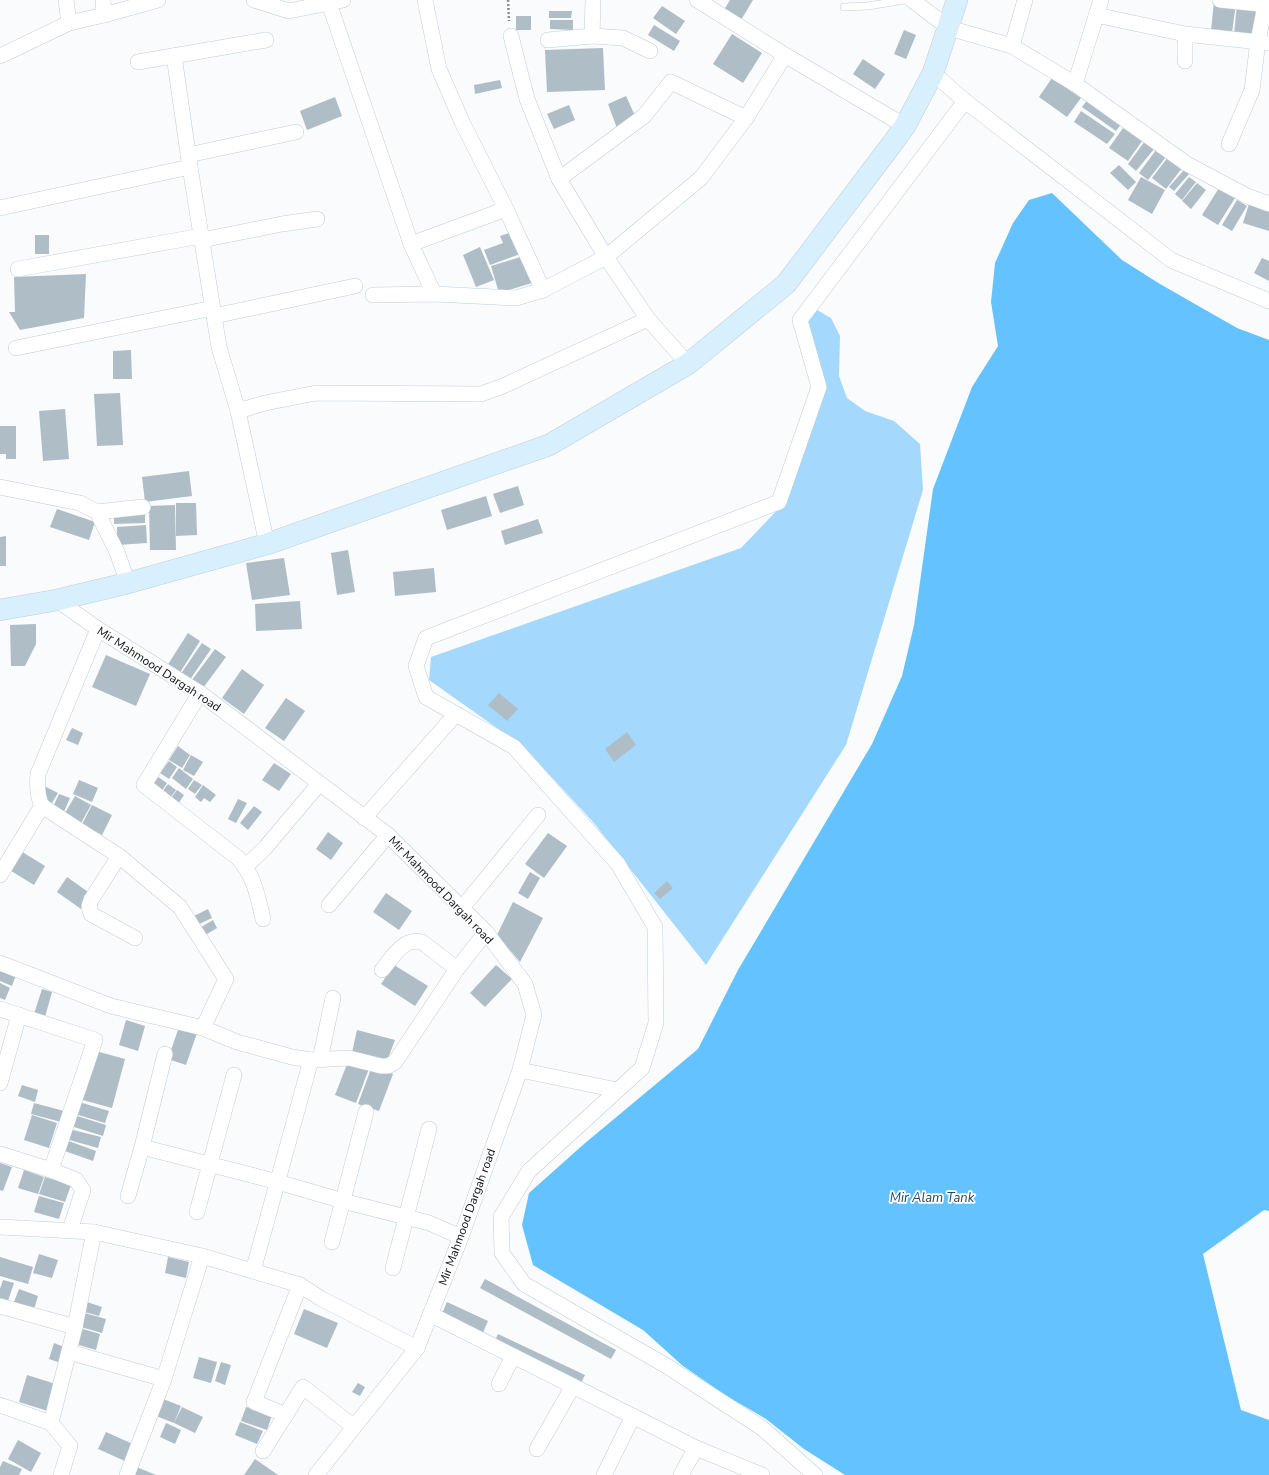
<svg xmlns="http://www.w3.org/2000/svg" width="1269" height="1475" font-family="'Nunito Sans',sans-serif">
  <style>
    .green { fill: #a4d9fd }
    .water { fill: #64c3fe }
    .building { fill: #afbdc7 }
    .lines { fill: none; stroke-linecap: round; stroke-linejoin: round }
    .service-casing { stroke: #c0ced8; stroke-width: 8 }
    .minor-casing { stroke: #c0ced8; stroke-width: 16 }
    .secondary-casing { stroke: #c0ced8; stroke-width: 22 }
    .path { stroke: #8c8f92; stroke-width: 2.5; stroke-dasharray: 2 2; stroke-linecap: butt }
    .service { stroke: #fff; stroke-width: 7 }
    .minor { stroke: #fff; stroke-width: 15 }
    .secondary { stroke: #d8effe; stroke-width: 21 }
    .labels { text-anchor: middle; stroke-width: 3.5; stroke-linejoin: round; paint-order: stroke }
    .street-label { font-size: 12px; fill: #0e1317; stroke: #fff }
    .water-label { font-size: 13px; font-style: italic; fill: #204860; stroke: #fff }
  </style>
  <rect width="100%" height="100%" fill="#f9fbfd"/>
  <!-- green -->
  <polygon class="green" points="817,310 831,318 840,336 839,376 847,398 865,411 894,421 920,444 923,490 846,745 706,965 593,822 524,747 429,680 431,657 741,548 785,502 823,387 802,322"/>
  <!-- water -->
  <polygon class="water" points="1052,193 1122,260 1160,284 1237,328 1269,340 1269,1211 1264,1210 1203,1254 1241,1410 1269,1420 1269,1475 845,1475 804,1449 766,1419 725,1395 683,1366 643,1330 533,1265 522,1225 529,1193 584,1144 698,1049 738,970 872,744 902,676 914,625 933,489 972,387 998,346 991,302 995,263 1013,223 1029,200"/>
  <!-- building -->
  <g class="building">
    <polygon points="730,0 753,0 738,25 721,15"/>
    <polygon points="1214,1 1236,3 1232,33 1211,31"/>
    <polygon points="1237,5 1260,8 1257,36 1234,34"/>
    <polygon points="662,6 685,21 676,34 653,18"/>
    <polygon points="549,11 572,11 571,18 549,18"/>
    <rect x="516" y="16" width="15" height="14"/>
    <polygon points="550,20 573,20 573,30 550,29"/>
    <polygon points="654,25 680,41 674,51 648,35"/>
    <polygon points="904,30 916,35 906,59 894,54"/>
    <polygon points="732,34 762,53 743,83 713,64"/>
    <polygon points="603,48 605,90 547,92 545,50"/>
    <polygon points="863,59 885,74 875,89 853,74"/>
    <polygon points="1052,78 1081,98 1067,117 1039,97"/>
    <polygon points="500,80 502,88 475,94 474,85"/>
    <polygon points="626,96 636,118 618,131 608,104"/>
    <polygon points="335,97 342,116 307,130 300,111"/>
    <polygon points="1088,99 1122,123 1116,131 1082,107"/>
    <polygon points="569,105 575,120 554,129 547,114"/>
    <polygon points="1081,111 1115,134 1107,144 1074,122"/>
    <polygon points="1123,128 1142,141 1128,161 1109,148"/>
    <polygon points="1145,141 1154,149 1136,171 1128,164"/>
    <polygon points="1156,150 1166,157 1148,180 1139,173"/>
    <polygon points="1168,157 1182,168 1166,189 1152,178"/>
    <polygon points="1119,165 1136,182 1128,190 1110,173"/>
    <polygon points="1184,170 1189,174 1174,191 1169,187"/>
    <polygon points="1141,177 1165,190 1152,214 1128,200"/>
    <polygon points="1189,177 1196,182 1182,200 1175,194"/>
    <polygon points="1197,183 1206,190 1191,209 1182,201"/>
    <polygon points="1219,188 1235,198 1218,225 1202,215"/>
    <polygon points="1237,200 1247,206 1232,231 1222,225"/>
    <polygon points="1249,204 1269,210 1269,231 1243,223"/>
    <polygon points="515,231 523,253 490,265 484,250 503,243 500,236"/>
    <rect x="35" y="235" width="14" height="19"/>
    <polygon points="480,247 494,280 476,287 463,255"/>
    <polygon points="524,256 532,283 499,293 491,266"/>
    <polygon points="1262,258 1269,261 1269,281 1254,273"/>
    <polygon points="86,274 84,318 20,330 9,312 15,312 14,277"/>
    <polygon points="131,350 132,379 113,379 113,351"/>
    <polygon points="120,393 123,445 97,446 94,394"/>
    <polygon points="65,409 69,459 43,461 39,411"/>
    <polygon points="0,426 16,426 16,459 6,459 6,454 0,454"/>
    <polygon points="189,471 192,496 145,502 142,477"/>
    <polygon points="518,486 524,505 500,513 493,494"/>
    <polygon points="486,496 492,516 447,530 441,510"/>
    <polygon points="176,503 196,503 197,535 176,536"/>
    <polygon points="175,505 176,550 150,550 149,506"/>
    <polygon points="57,509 95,522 89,540 50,527"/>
    <polygon points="114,512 145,512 145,523 114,524"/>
    <polygon points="538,519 543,533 505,545 501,531"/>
    <polygon points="146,525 147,543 117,545 117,527"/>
    <polygon points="6,536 6,566 0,566 0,537"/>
    <polygon points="348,550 355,592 337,595 331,553"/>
    <polygon points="284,558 290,595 252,600 246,563"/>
    <polygon points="434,568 436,592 395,596 393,572"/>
    <polygon points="300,601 302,629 256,631 255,604"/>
    <polygon points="36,624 36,644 25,666 11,666 10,625"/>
    <polygon points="188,633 200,641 179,674 167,666"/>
    <polygon points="202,643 211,649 189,681 180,675"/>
    <polygon points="215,649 226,657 203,688 192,680"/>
    <polygon points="106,655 150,674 136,706 92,687"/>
    <polygon points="242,669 264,685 244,714 222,698"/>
    <polygon points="499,693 518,709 507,721 488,705"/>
    <polygon points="286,698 305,711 284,741 265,728"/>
    <polygon points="72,728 83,733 78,745 66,740"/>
    <polygon points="627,732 636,745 614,762 605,749"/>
    <polygon points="178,746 190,755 182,768 169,760"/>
    <polygon points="191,755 203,762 194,776 183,770"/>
    <polygon points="169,761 177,767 169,779 160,773"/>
    <polygon points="274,763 291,774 279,791 262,780"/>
    <polygon points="179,768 193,779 186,789 172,778"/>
    <polygon points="158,777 167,783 161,792 152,786"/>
    <polygon points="79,780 98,788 92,802 73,794"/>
    <polygon points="194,780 202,785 195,794 188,789"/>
    <polygon points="168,784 176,790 170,798 162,792"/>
    <polygon points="203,785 216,795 210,802 204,798 201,802 195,797"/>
    <polygon points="46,787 58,793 52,803 41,797"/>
    <polygon points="177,790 184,795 178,804 171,798"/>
    <polygon points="59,794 70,798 63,814 52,809"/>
    <polygon points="75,796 91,805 81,823 65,813"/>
    <polygon points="238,799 247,803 236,823 228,819"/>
    <polygon points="92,805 112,815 102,835 82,824"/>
    <polygon points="254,806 262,812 248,830 240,823"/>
    <polygon points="328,832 343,843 331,860 316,849"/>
    <polygon points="548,833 567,846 544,878 525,864"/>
    <polygon points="19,850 45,866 34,885 8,869"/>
    <polygon points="530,872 540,878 528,899 518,893"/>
    <polygon points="67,877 91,894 81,909 57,892"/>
    <polygon points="667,881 673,888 660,899 654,893"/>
    <polygon points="386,893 412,911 399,930 373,912"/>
    <polygon points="513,902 543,918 520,962 497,935"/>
    <polygon points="208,909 212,918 197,925 192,917"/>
    <polygon points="213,920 217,928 202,937 198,929"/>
    <polygon points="394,965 428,986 415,1006 381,984"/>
    <polygon points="496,965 512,979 485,1007 470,993"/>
    <polygon points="0,966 17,972 12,986 0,981"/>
    <polygon points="0,983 10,988 5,1000 0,998"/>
    <polygon points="42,989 52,992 45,1017 34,1014"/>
    <polygon points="126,1020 145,1026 138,1051 119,1045"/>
    <polygon points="180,1024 198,1030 186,1065 168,1059"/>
    <polygon points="357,1030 395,1040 387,1061 351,1057"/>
    <polygon points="92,1050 125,1059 112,1108 79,1099"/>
    <polygon points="349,1059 370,1066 356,1103 335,1095"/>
    <polygon points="372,1066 393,1074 379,1111 358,1104"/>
    <polygon points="22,1085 38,1090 35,1102 18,1096"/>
    <polygon points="79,1102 109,1111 105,1123 75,1114"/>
    <polygon points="34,1103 64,1111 61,1122 31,1114"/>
    <polygon points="32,1115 57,1123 49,1148 24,1140"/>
    <polygon points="74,1115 106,1125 103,1136 71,1126"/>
    <polygon points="69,1129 101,1137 98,1148 66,1139"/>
    <polygon points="66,1140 96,1151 93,1161 62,1150"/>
    <polygon points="0,1163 12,1167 3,1191 0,1190"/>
    <polygon points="24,1170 44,1177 38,1194 18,1188"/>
    <polygon points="45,1177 71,1185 65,1202 39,1194"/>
    <polygon points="39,1196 64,1203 59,1219 34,1212"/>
    <polygon points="39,1254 58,1260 52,1278 33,1273"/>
    <polygon points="0,1257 33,1267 28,1284 0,1276"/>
    <polygon points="168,1257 189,1262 186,1278 165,1273"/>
    <polygon points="485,1279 616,1350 611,1359 480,1288"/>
    <polygon points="3,1280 14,1283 6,1307 0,1305 0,1289"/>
    <polygon points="19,1289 38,1296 34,1309 14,1302"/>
    <polygon points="84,1301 102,1307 99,1316 81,1311"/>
    <polygon points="447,1302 488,1321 482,1335 441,1316"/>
    <polygon points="304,1309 338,1323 327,1348 294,1334"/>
    <polygon points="81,1312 106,1319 102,1333 77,1326"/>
    <polygon points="76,1327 100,1334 96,1350 72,1343"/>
    <polygon points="498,1334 585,1375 580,1385 494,1343"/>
    <polygon points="54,1343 69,1349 64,1364 49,1359"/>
    <polygon points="199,1357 217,1362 211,1383 193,1378"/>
    <polygon points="221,1362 231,1365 225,1385 215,1381"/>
    <polygon points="27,1375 59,1385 51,1412 19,1402"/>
    <polygon points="358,1383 365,1387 360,1396 352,1392"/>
    <polygon points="158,1397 181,1406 174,1423 151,1414"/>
    <polygon points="182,1407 203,1417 195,1433 174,1423"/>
    <polygon points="246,1407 272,1415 267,1430 241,1421"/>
    <polygon points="240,1422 263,1431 257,1444 235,1435"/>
    <polygon points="166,1423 181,1430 175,1444 160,1437"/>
    <polygon points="106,1432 135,1445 127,1462 98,1449"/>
    <polygon points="18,1440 41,1453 31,1472 8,1459"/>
    <polygon points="255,1459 278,1475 244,1475"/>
    <polygon points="3,1461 22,1469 19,1475 0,1475 0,1467"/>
    <polygon points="134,1466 156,1475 131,1475"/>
  </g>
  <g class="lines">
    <!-- service casing -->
    <g class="service-casing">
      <polyline id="service" points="844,7 868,6 904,0"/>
    </g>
    <!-- minor casing -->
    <g class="minor-casing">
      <g id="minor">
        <polyline points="66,0 69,23"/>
        <polyline points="103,0 104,15"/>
        <polyline points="254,0 289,11 343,0"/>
        <polyline points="328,0 411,244 434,294"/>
        <polyline points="425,0 439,69 462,122 506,209 543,290"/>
        <polyline points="697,0 785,55 905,126"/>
        <polyline points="912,0 949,28 1012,46 1075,84 1187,164 1247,196 1269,204"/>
        <polyline points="1220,0 1269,5"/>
        <polyline points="1096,15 1185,34"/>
        <polyline points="511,36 527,99 559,179 606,257 648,319 688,364"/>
        <polyline points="592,36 593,0"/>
        <polyline points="548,40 592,36 623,38 650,51"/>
        <polyline points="1012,46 1025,0"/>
        <polyline points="0,56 69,23 104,15 158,0"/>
        <polyline points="174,56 190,167"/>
        <polyline points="1185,61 1185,34 1269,43"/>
        <polyline points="138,62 266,40"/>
        <polyline points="933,73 965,101 1171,260 1269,301"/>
        <polyline points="1075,84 1101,0"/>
        <polyline points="1229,144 1252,90 1258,41 1265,5"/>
        <polyline points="188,155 296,132"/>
        <polyline points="559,179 644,116 671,82 746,118"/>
        <polyline points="0,208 190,167 219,347 238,411 267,544"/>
        <polyline points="202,240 282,224 317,219"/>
        <polyline points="411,244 506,209"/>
        <polyline points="18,269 201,236"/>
        <polyline points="373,295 434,294 516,298 543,290 606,257 701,178 746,118 785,55"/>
        <polyline points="214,316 355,286"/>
        <polyline points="16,348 213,308"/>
        <polyline points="238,411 265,403 316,393 481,394 503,386 648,319"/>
        <polyline points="0,487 80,503 97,512 117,552 128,583"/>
        <polyline points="97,512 143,507"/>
        <polyline points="57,600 98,629 200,693 388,835 486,932 525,984 534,1015 520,1070 461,1237 417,1348 316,1475"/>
        <path d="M200,693L144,785L238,858C254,875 258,897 263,919"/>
        <polyline points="42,806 119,856 180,907 226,979 203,1028"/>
        <polyline points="364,818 456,714"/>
        <polyline points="119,856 91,900 89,906 91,914 135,938"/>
        <polyline points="246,866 265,848 319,784"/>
        <path d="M0,875L42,806C37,796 37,785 38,774L98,629"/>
        <polyline points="329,905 388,835"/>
        <polyline points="462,908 538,815"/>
        <polyline points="0,963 111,1006 203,1028 237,1042 292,1057 311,1060 349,1058 381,1066 388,1066 395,1062 457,969 486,932"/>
        <path d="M382,970C393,957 403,937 422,942L457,969"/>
        <polyline points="0,1009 95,1040 51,1170"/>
        <polyline points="165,1054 142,1147 278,1182 343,1201 429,1223 461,1237"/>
        <polyline points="320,1060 333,998"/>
        <polyline points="520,1070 617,1090"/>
        <polyline points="0,1083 19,1015"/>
        <polyline points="0,1154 51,1170 76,1180 83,1190 70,1230"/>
        <polyline points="128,1196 142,1147"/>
        <polyline points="197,1212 234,1075"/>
        <polyline points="0,1227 94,1232 202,1256 300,1285 320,1298 417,1348"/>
        <polyline points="332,1242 366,1112"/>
        <polyline points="393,1268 429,1129"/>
        <polyline points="253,1271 311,1060"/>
        <polyline points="0,1306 75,1327"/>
        <polyline points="430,1314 696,1448 762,1475"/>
        <polyline points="69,1352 164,1379"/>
        <polyline points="499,1384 513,1356"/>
        <polyline points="0,1405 51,1423 70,1446 61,1475"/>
        <polyline points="286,1415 254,1402 300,1285"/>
        <polyline points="51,1423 75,1327 94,1232"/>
        <polyline points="537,1449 573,1386"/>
        <polyline points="263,1451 303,1387 354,1427"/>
        <polyline points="127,1475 164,1379 202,1256"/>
        <polyline points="604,1475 633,1416"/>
        <polyline points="681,1475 696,1448"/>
        <polyline points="815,1475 762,1428 665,1365 524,1284 502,1253 501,1217 529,1171 642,1068 656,1023 655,927 618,864 514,747 426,697 416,666 426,638 779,502 819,387 800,320 965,101"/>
      </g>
    </g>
    <!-- secondary casing -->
    <g class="secondary-casing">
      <polyline id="secondary" points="0,610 57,600 128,583 267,544 549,445 688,364 786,284 892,144 905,126 933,73 957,0"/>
    </g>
    <!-- path -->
    <polyline class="path" points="508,0 509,21"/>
    <!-- service -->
    <use href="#service" class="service"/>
    <!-- minor -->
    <use href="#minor" class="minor"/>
    <!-- secondary -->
    <use href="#secondary" class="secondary"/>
  </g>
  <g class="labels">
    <!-- street labels -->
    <g class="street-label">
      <text transform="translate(159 669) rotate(33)" y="4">Mir Mahmood Dargah road</text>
      <text transform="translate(441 890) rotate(46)" y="4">Mir Mahmood Dargah road</text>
      <text transform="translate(467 1217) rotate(-70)" y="4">Mir Mahmood Dargah road</text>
    </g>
    <!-- water labels -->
    <g class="water-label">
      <text x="932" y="1202">Mir Alam Tank</text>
    </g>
  </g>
</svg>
